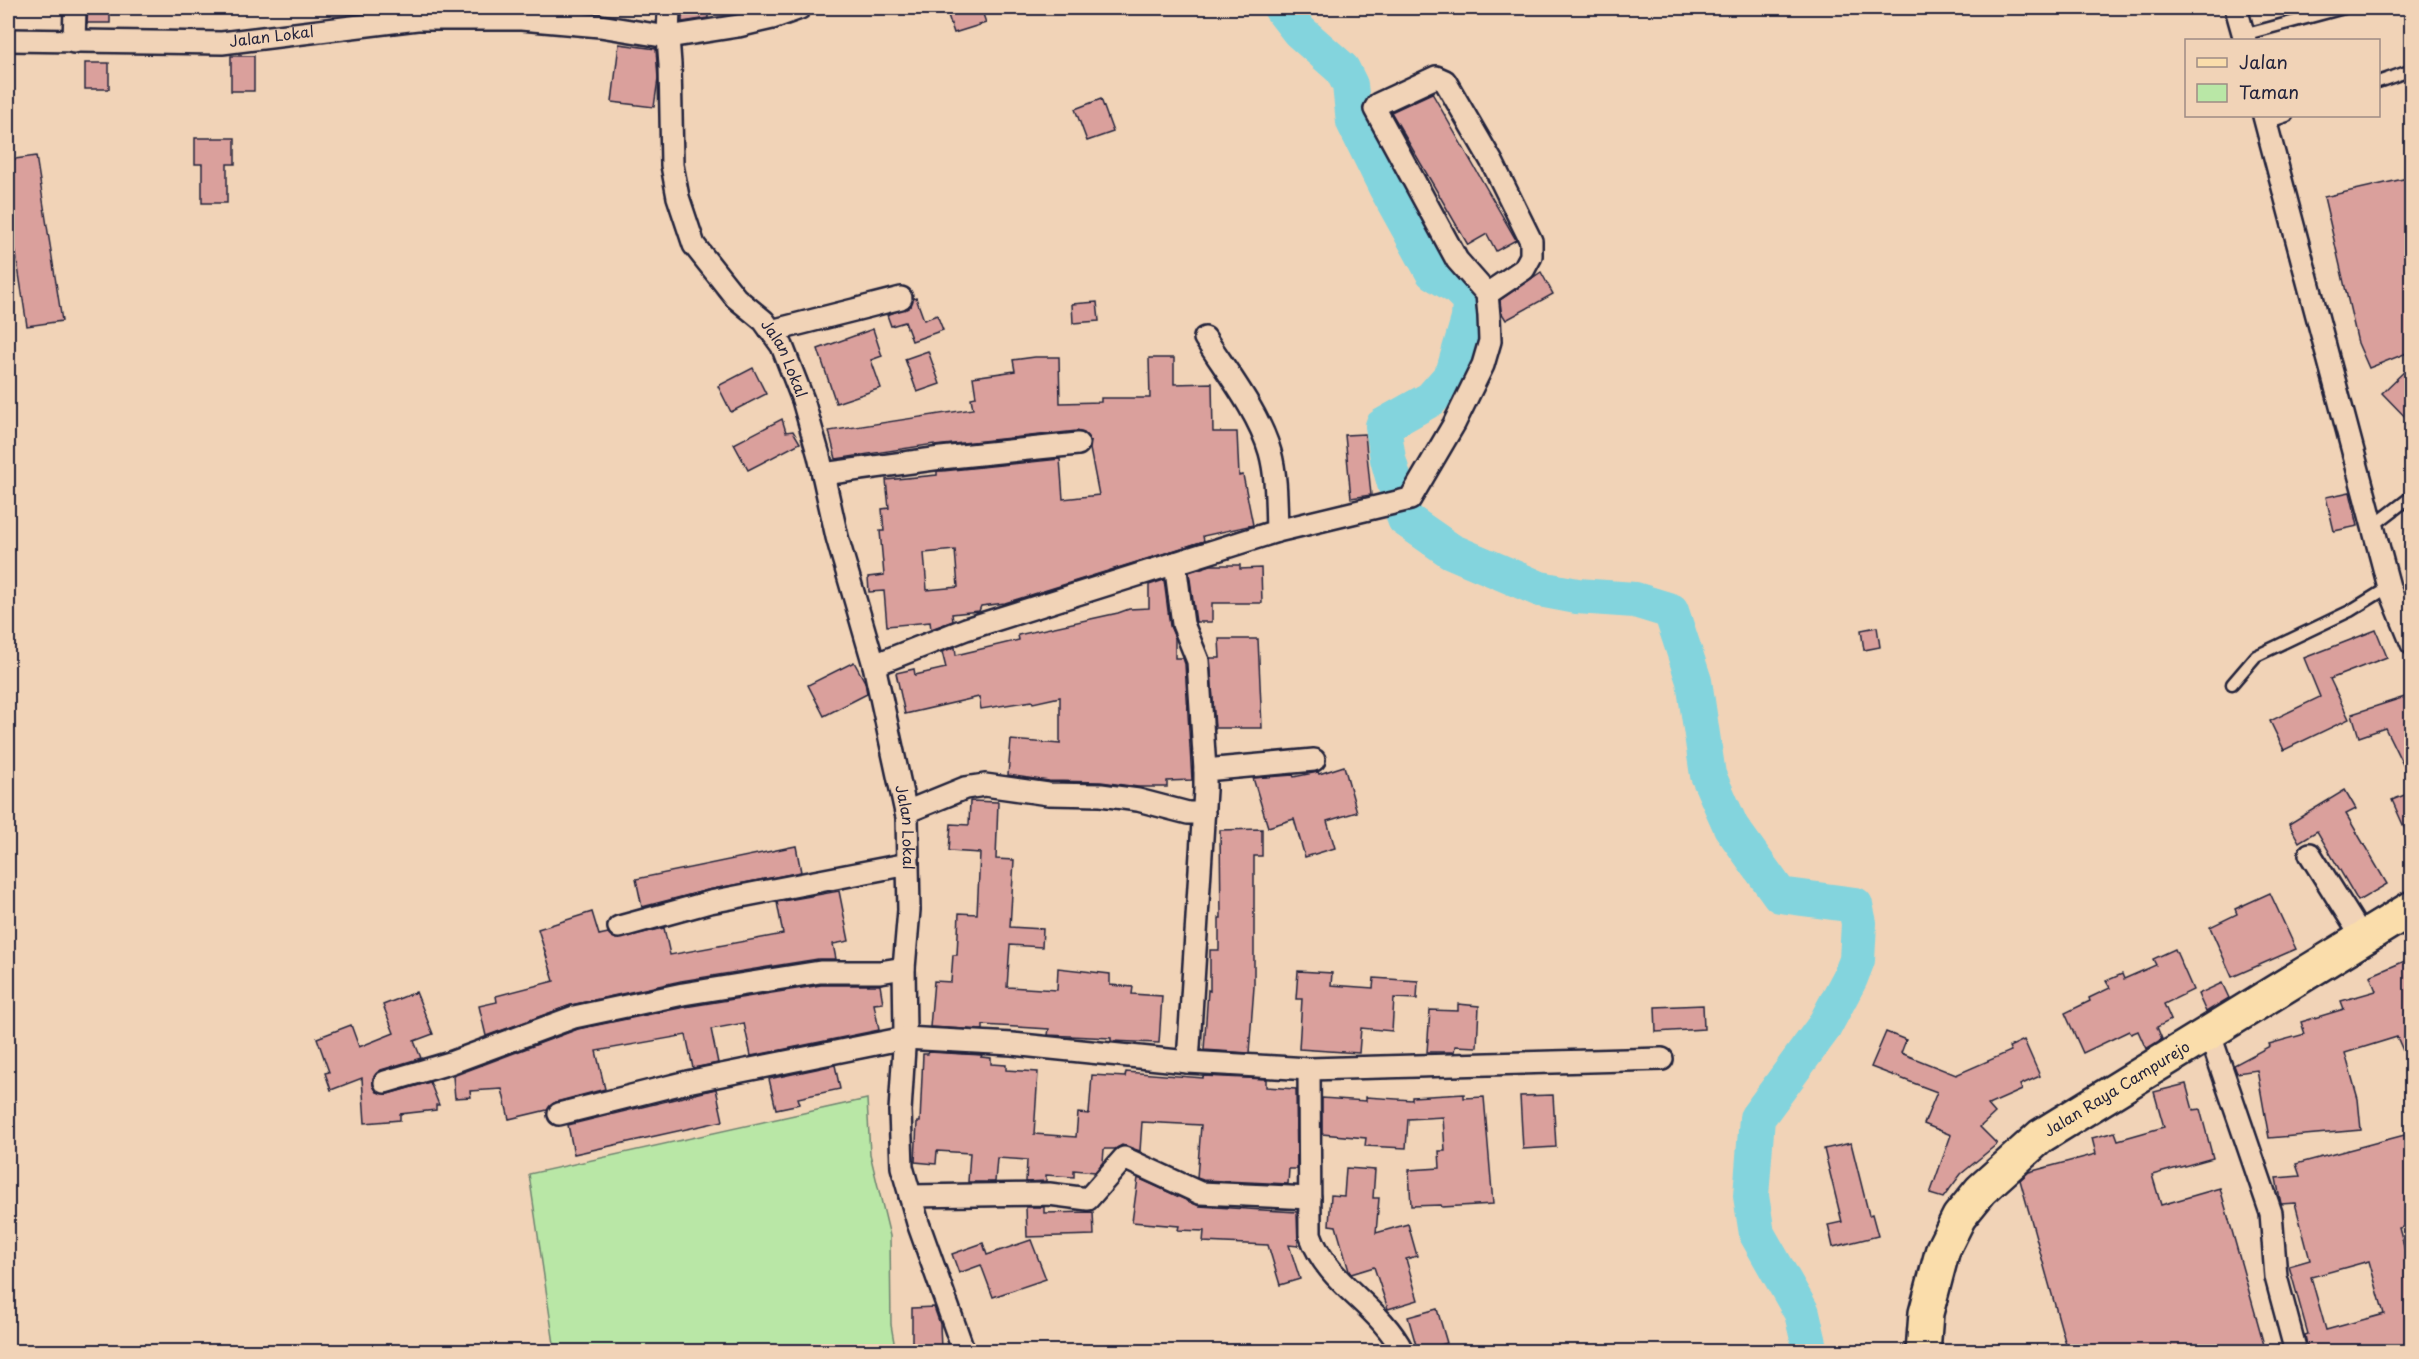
<svg xmlns="http://www.w3.org/2000/svg" width="2419" height="1359" font-family="'Playpen Sans',sans-serif">
  <style>
    .green { fill: #b9e7a6; stroke: #6e8470; stroke-width: 1.5 }
    .lines { fill: none; stroke-linecap: round; stroke-linejoin: round }
    .river { stroke: #83d4dd; stroke-width: 36 }
    .building { fill: #daa09c; stroke: #22223b; stroke-width: 1.5; fill-rule: evenodd }
    .lane-casing { stroke: #22223b; stroke-width: 15 }
    .street-casing { stroke: #22223b; stroke-width: 26 }
    .primary-casing { stroke: #22223b; stroke-width: 38 }
    .lane { stroke: #f1d3b7; stroke-width: 10 }
    .street { stroke: #f1d3b7; stroke-width: 21 }
    .primary { stroke: #faddab; stroke-width: 33 }
    .labels { text-anchor: middle; stroke-width: 5; stroke-linejoin: round; paint-order: stroke }
    .street-label { font-size: 15px; fill: #22223b; stroke: #f1d3b7 }
  </style>
  <rect width="100%" height="100%" fill="#f1d3b7"/>
  <filter id="ink" filterUnits="userSpaceOnUse"><feTurbulence type="fractalNoise" baseFrequency=".0167" numOctaves="2"/><feDisplacementMap in="SourceGraphic" scale="12" xChannelSelector="R" yChannelSelector="G"/><feConvolveMatrix kernelMatrix="1 2 1 2 8 2 1 2 1" color-interpolation-filters="sRGB"/></filter>
  <g filter="url(#ink)">
    <!-- green -->
    <polygon class="green" points="867,1099 870,1154 890,1236 891,1325 895,1348 875,1352 555,1351 529,1174"/>
    <g class="lines">
      <!-- river -->
      <polyline class="river" points="1281,8 1299,31 1342,69 1350,85 1354,122 1386,187 1433,272 1457,287 1470,300 1469,319 1453,374 1431,399 1383,426 1388,459 1405,519 1451,551 1540,589 1577,596 1635,600 1671,611 1694,681 1708,775 1731,827 1780,895 1855,905 1859,923 1857,960 1850,978 1824,1027 1757,1118 1751,1196 1757,1234 1802,1313 1811,1352"/>
    </g>
    <!-- building -->
    <g class="building">
      <polygon points="88,8 110,8 110,23 87,23"/>
      <polygon points="682,8 708,8 708,18 682,22"/>
      <polygon points="973,8 981,8 986,23 954,33 948,15"/>
      <polygon points="619,44 656,49 658,79 654,107 612,102"/>
      <rect x="231" y="56" width="23" height="35"/>
      <rect x="85" y="63" width="24" height="26"/>
      <polygon points="1432,93 1516,240 1496,251 1487,234 1468,245 1391,112"/>
      <polygon points="1101,99 1113,132 1087,141 1075,109"/>
      <polygon points="195,138 235,138 235,164 227,164 227,203 202,203 202,164 195,164"/>
      <polygon points="36,156 62,321 27,326 8,201 8,160"/>
      <polygon points="2412,177 2412,351 2369,368 2358,343 2324,197"/>
      <polygon points="1541,272 1553,294 1506,320 1501,312 1500,300"/>
      <polygon points="916,298 924,320 937,315 943,330 912,341 905,322 891,326 887,315 909,307 913,299"/>
      <polygon points="1097,302 1099,321 1073,323 1072,304"/>
      <polygon points="873,329 882,356 871,360 881,388 836,403 818,349"/>
      <polygon points="928,351 940,384 917,392 905,359"/>
      <path d="M1035,357H1059L1060,403L1101,402V398H1150L1149,358H1174V384L1212,383L1213,432H1237L1239,476L1243,475L1253,525L1203,536L1204,541L1005,603L981,606L979,611L952,614L953,621L931,629L930,622L887,626L884,591L869,592L868,577L884,575L880,531H884L882,509L889,508L886,480L937,475V471H943L1060,459L1063,499L1099,495L1090,449L1091,442L1084,433L1077,431L934,446V444L836,459L829,431L973,409L971,398L976,397L973,377L1015,371L1013,360ZM955,550L958,587L927,590L924,553Z"/>
      <polygon points="2412,364 2412,424 2382,393"/>
      <polygon points="753,368 766,394 731,412 718,386"/>
      <polygon points="782,419 786,432 793,431 800,443 748,470 734,444"/>
      <polygon points="1365,434 1371,495 1351,498 1345,435"/>
      <polygon points="2350,492 2358,526 2334,531 2326,497"/>
      <polygon points="1211,565 1240,565 1240,569 1261,568 1262,603 1212,603 1212,622 1196,622 1189,572"/>
      <polygon points="1164,580 1170,626 1175,638 1175,658 1183,658 1185,664 1192,780 1167,781 1167,787 1138,787 1101,782 1049,781 1008,775 1011,740 1060,744 1060,697 1033,703 1032,701 981,709 979,697 905,714 896,673 914,669 915,675 946,668 942,652 955,647 956,655 1019,640 1018,635 1118,613 1129,609 1149,608 1149,585"/>
      <polygon points="1877,627 1880,647 1864,650 1861,630"/>
      <polygon points="2376,630 2387,657 2330,679 2349,719 2284,750 2270,721 2320,697 2304,658"/>
      <polygon points="1219,639 1258,639 1262,728 1215,728 1210,658 1220,658"/>
      <polygon points="854,662 865,682 867,694 824,716 808,685"/>
      <polygon points="2408,696 2412,706 2412,783 2385,728 2359,737 2352,714"/>
      <polygon points="1344,766 1357,812 1327,821 1335,848 1305,857 1294,819 1268,827 1253,778 1293,775 1294,777 1318,772 1319,774"/>
      <polygon points="2345,790 2356,809 2346,814 2387,884 2358,901 2317,831 2299,842 2289,824"/>
      <polygon points="2412,792 2412,845 2392,800"/>
      <polygon points="970,801 998,802 996,859 1014,860 1010,927 1043,929 1042,947 1010,945 1007,987 1057,990 1058,968 1110,974 1110,985 1133,987 1132,994 1162,996 1159,1043 1111,1041 1111,1038 1048,1035 1049,1029 983,1025 983,1030 930,1027 934,981 951,982 953,955 957,955 959,913 977,914 980,853 949,851 951,824 969,825"/>
      <polygon points="1262,829 1262,856 1254,856 1254,987 1249,1053 1204,1050 1208,990 1210,991 1210,950 1219,950 1219,918 1221,918 1220,830"/>
      <polygon points="796,846 801,872 708,890 642,907 636,879"/>
      <polygon points="839,891 849,941 833,944 836,959 818,959 681,981 571,1005 486,1036 479,1006 497,1002 496,996 554,981 538,929 592,912 599,935 608,933 616,939 664,928 670,955 783,934 777,902"/>
      <polygon points="2270,893 2296,949 2232,977 2210,927 2237,914 2235,909"/>
      <polygon points="2175,949 2193,990 2164,1004 2171,1020 2157,1027 2162,1039 2146,1049 2138,1031 2131,1034 2129,1031 2083,1053 2065,1013 2090,1001 2089,998 2110,988 2106,981 2122,974 2124,979 2156,965 2153,959"/>
      <polygon points="2412,958 2412,1071 2397,1037 2345,1053 2358,1099 2361,1130 2269,1138 2257,1070 2237,1073 2234,1065 2270,1046 2269,1044 2305,1034 2301,1022 2344,1009 2341,1001 2376,991 2370,976"/>
      <polygon points="1298,971 1332,973 1331,985 1373,988 1374,978 1418,981 1417,999 1394,998 1392,1031 1361,1028 1359,1053 1299,1049 1302,999 1296,999"/>
      <polygon points="2222,983 2229,998 2206,1012 2198,994"/>
      <polygon points="821,985 880,985 883,1003 874,1004 879,1030 751,1056 744,1023 711,1029 718,1063 693,1068 686,1035 596,1051 605,1089 556,1102 547,1110 509,1119 502,1089 470,1091 471,1097 455,1098 453,1076 578,1029 685,1007"/>
      <polygon points="416,992 433,1034 414,1041 421,1058 381,1070 373,1078 373,1085 377,1092 388,1094 430,1082 439,1105 436,1105 436,1110 400,1114 400,1120 365,1123 362,1078 331,1090 325,1073 329,1072 317,1038 351,1025 359,1047 394,1033 383,1005"/>
      <polygon points="1458,1004 1479,1006 1477,1047 1455,1046 1454,1052 1427,1052 1430,1010 1458,1011"/>
      <polygon points="1703,1005 1704,1029 1656,1032 1655,1007"/>
      <polygon points="1886,1032 1906,1040 1901,1053 1956,1075 2011,1051 2009,1047 2024,1040 2040,1076 2020,1085 2022,1090 1988,1105 1995,1113 1980,1127 1997,1144 1961,1174 1943,1198 1930,1194 1951,1135 1924,1124 1937,1092 1871,1067"/>
      <polygon points="929,1052 982,1055 981,1057 991,1058 991,1064 1006,1065 1006,1070 1038,1072 1034,1134 1076,1137 1078,1113 1089,1114 1092,1075 1125,1077 1126,1072 1203,1078 1203,1076 1266,1079 1266,1087 1296,1089 1297,1169 1289,1169 1288,1184 1203,1180 1197,1178 1201,1125 1142,1122 1140,1151 1122,1145 1115,1149 1104,1149 1103,1162 1095,1172 1074,1170 1074,1177 1046,1175 1046,1181 1026,1182 1027,1160 997,1158 995,1182 968,1182 970,1153 937,1151 936,1164 915,1162 917,1122 920,1122 923,1054 928,1054"/>
      <polygon points="835,1065 840,1089 798,1098 800,1104 776,1109 769,1079"/>
      <polygon points="2186,1084 2193,1110 2200,1109 2213,1158 2152,1175 2161,1205 2220,1188 2266,1352 2068,1352 2020,1180 2029,1172 2096,1154 2092,1138 2115,1132 2118,1140 2164,1127 2154,1092"/>
      <polygon points="716,1089 723,1121 574,1154 568,1125"/>
      <polygon points="1464,1094 1464,1098 1484,1097 1493,1204 1442,1207 1441,1205 1411,1206 1409,1170 1440,1168 1439,1151 1445,1151 1443,1117 1408,1119 1406,1148 1365,1146 1366,1138 1322,1134 1322,1098 1366,1101 1366,1097 1412,1100 1412,1097"/>
      <polygon points="1553,1095 1556,1147 1523,1149 1520,1096"/>
      <path d="M2412,1133V1225L2399,1228L2407,1258L2412,1257V1352H2308L2305,1335L2308,1334L2289,1266L2310,1260L2295,1203L2281,1204L2276,1178L2300,1176L2296,1164ZM2369,1261L2384,1314L2326,1330L2311,1277Z"/>
      <polygon points="1851,1143 1869,1215 1872,1214 1878,1236 1833,1247 1828,1225 1842,1222 1824,1149"/>
      <polygon points="1346,1168 1375,1170 1373,1198 1379,1198 1376,1233 1408,1224 1417,1256 1406,1259 1418,1300 1388,1309 1374,1267 1351,1274 1349,1271 1336,1226 1329,1225 1331,1195 1344,1196"/>
      <polygon points="1138,1178 1199,1206 1297,1212 1298,1246 1289,1245 1300,1279 1280,1285 1268,1245 1203,1242 1204,1231 1178,1230 1179,1226 1132,1222"/>
      <polygon points="1026,1207 1044,1207 1044,1213 1093,1212 1094,1235 1027,1237"/>
      <polygon points="1031,1240 1046,1279 993,1297 981,1265 959,1273 952,1254 983,1243 987,1255"/>
      <polygon points="934,1307 940,1324 941,1350 912,1351 912,1308"/>
      <polygon points="1437,1309 1447,1343 1418,1352 1408,1317"/>
    </g>
    <g class="lines">
      <!-- lane casing -->
      <g class="lane-casing">
        <g id="lane">
          <polyline points="2243,35 2344,8"/>
          <polyline points="2378,82 2412,70"/>
          <polyline points="2266,123 2287,116"/>
          <polyline points="2373,526 2412,496"/>
          <polyline points="2232,684 2256,656 2350,611 2389,587"/>
        </g>
      </g>
      <!-- street casing -->
      <g class="street-casing">
        <g id="street">
          <path id="s1" d="M669,8L668,37L670,64L672,165L678,197L694,245L736,298L764,321L782,346L803,400L819,456L837,537L874,665L907,817L909,910L904,968L905,1032L900,1111L902,1167L918,1223L964,1352"/>
          <polyline points="2236,8 2245,40"/>
          <path id="s2" d="M8,40L222,43L417,19H521L600,26L668,37L738,26L772,18L800,8"/>
          <polyline points="74,42 75,8"/>
          <polyline points="2264,116 2389,587 2412,644"/>
          <polyline points="771,331 901,298"/>
          <polyline points="823,474 941,458 1078,444"/>
          <polyline points="1277,531 1410,499 1454,424 1483,365 1490,341 1489,316 1487,294 1457,260 1375,109 1378,104 1436,77 1445,81 1492,162 1531,241 1531,256 1524,269 1487,294"/>
          <polyline points="1175,563 1183,624 1198,661 1205,770"/>
          <path d="M874,665L966,629L1277,531C1276,505 1277,477 1270,452C1259,413 1227,372 1205,338"/>
          <polyline points="906,812 965,788 985,785 1048,794 1101,795 1138,800 1188,813 1204,813"/>
          <polyline points="2310,854 2362,937"/>
          <polyline points="619,927 710,902 908,864"/>
          <polyline points="2209,1032 2271,1213 2276,1277 2296,1352"/>
          <polyline points="1188,1062 1205,790 1205,770 1314,760"/>
          <path d="M1309,1069L1310,1234C1328,1286 1378,1303 1403,1352"/>
          <polyline points="385,1082 450,1063 574,1017 683,994 820,972 880,972 904,968"/>
          <polyline points="559,1114 687,1082 905,1038 1012,1044 1188,1062 1309,1069 1662,1059"/>
          <polyline points="910,1196 1049,1194 1088,1199 1124,1158 1200,1193 1310,1198"/>
        </g>
      </g>
      <!-- primary casing -->
      <g class="primary-casing">
        <g id="primary">
          <path id="s3" d="M1923,1352L1926,1313L1943,1249L1959,1217L1981,1190L2041,1136L2412,908"/>
        </g>
      </g>
      <!-- lane -->
      <use href="#lane" class="lane"/>
      <!-- street -->
      <use href="#street" class="street"/>
      <!-- primary -->
      <use href="#primary" class="primary"/>
    </g>
  </g>
  <g class="labels">
    <!-- street labels -->
    <g class="street-label">
      <text dy="5" stroke="none"><textPath href="#s2" startOffset="264">Jalan Lokal</textPath></text>
      <text dy="5" stroke="none"><textPath href="#s1" startOffset="387">Jalan Lokal</textPath></text>
      <text dy="5" stroke="none"><textPath href="#s1" startOffset="873">Jalan Lokal</textPath></text>
      <text dy="5" stroke="none"><textPath href="#s3" startOffset="346">Jalan Raya Campurejo</textPath></text>
    </g>
  </g>
  <!-- margin -->
  <rect width="2419" height="1359" fill="none" stroke="#f1d3b7" stroke-width="30"/>
  <rect x="15" y="15" width="2389" height="1329" fill="none" stroke="#22223b" stroke-width="2" filter="url(#ink)"/>
  <!-- legend -->
  <rect x="2185" y="39" width="195" height="78" fill="#f1d3b7" stroke="#9e8c85" stroke-width="1.5"/>
  <rect x="2197" y="58" width="30" height="9" fill="#faddab" stroke="#9e8c85" stroke-width="1.5"/>
  <text x="2239" y="69" font-size="18" fill="#22223b">Jalan</text>
  <rect x="2197" y="84" width="30" height="18" fill="#b9e7a6" stroke="#9e8c85" stroke-width="1.5"/>
  <text x="2239" y="99" font-size="18" fill="#22223b">Taman</text>
</svg>
